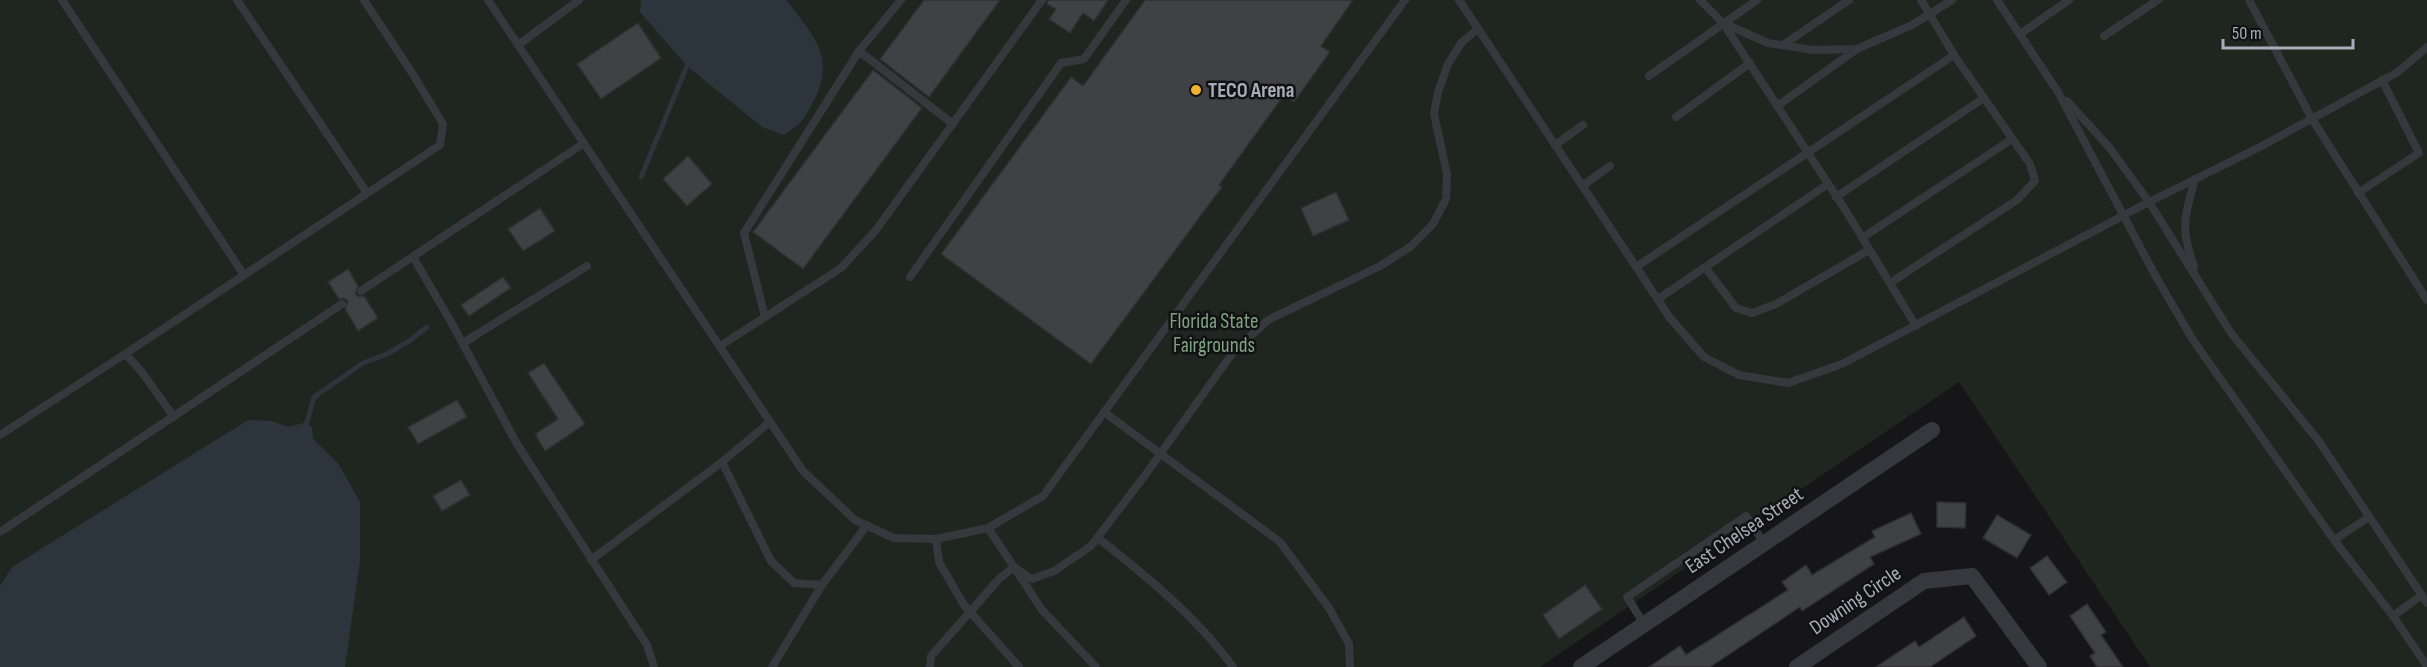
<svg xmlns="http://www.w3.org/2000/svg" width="2427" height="667" font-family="'Sofia Sans Condensed',sans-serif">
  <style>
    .green { fill: #1e261f }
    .water { fill: #2c353c }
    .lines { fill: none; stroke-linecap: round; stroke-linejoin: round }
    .stream { stroke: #2c353c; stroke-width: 5 }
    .building { fill: #404145; stroke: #303034; stroke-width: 1.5 }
    .lane { stroke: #37383d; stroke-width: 8 }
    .street { stroke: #37383d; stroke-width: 16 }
    .poi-dot { fill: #f2b134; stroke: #111113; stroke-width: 2 }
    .labels { text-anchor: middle; stroke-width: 5; stroke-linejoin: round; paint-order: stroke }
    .poi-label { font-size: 21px; font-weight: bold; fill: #a8adb8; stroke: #111113; text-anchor: start }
    .park-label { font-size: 21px; fill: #7fa381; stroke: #111113 }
    .street-label { font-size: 21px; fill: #a8adb8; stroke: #111113 }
  </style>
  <rect width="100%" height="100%" fill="#161618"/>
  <!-- green -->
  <polygon class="green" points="0,0 2427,0 2427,667 2150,667 1959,382 1540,667 0,667"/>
  <!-- water -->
  <g class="water">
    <path d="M641,0H786C813,34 836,57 814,100C804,120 802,123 784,135L762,127L687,66L640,12Z"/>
    <polygon points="248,420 272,421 288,427 307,422 312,428 313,439 338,463 360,502 360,561 345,667 0,667 0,586 12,567"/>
  </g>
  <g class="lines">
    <!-- stream -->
    <g class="stream">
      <polyline points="641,177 687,66"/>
      <polyline points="307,422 314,397 363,363 387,354 409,341 427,327"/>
    </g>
  </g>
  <!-- building -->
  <g class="building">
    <polygon points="924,0 1000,0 929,97 880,59"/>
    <polygon points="1048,0 1108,0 1094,21 1083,13 1070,33 1049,19 1056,9 1047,4"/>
    <polygon points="1145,0 1353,0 1321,46 1330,52 1294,102 1284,95 1219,185 1222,187 1091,364 941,254 1071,77 1083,86"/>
    <polygon points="638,23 661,58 601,99 577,64"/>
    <polygon points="873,70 922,108 803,269 753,232"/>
    <polygon points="688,156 712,184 687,206 663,179"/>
    <polygon points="1336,192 1349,220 1313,236 1301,208"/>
    <polygon points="540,208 555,231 523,251 508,229"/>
    <polygon points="348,269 358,286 355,294 359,297 364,296 378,318 358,331 345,309 348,301 344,298 339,299 328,282"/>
    <polygon points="503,277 511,288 469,316 461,305"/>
    <polygon points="544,363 585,424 545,451 535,434 558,419 528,373"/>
    <polygon points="457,400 467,417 418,444 408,427"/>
    <polygon points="461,480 470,495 442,511 433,496"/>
    <polygon points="1937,502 1966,503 1965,528 1937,527"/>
    <polygon points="1911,513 1921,534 1870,557 1874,564 1802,611 1800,607 1710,667 1649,667 1680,646 1686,655 1788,590 1782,582 1806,565 1812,575 1875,537 1872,531"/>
    <polygon points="1997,515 2031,535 2017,558 1983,538"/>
    <polygon points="2047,556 2067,582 2049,595 2030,568"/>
    <polygon points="1585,585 1602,609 1559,639 1543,615"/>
    <polygon points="2087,604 2106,632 2101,635 2123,667 2097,667 2090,656 2095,653 2070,616"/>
    <polygon points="1964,617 1976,636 1930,667 1876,667 1915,641 1919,647"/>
  </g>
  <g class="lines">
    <!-- lane -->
    <g class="lane">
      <polyline points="62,0 244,275"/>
      <polyline points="237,0 367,193"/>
      <polyline points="488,0 803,471 855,520 894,538 936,539 988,528 1043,496 1405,0"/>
      <polyline points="1459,0 1670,318 1704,357 1739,375 1788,383 1842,364 2149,202 2258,148 2398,72 2427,47"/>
      <polyline points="1700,0 1723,23 1768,43 1813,50 1857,49 1912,25 1952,0"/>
      <polyline points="1921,0 1954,55"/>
      <polyline points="1997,0 2058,92 2155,275 2193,340 2334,540 2393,616 2427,666"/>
      <polyline points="2249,0 2312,119 2427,300"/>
      <polyline points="1723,23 1846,211 1916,326"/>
      <polyline points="2020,34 2069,0"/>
      <polyline points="2104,36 2158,0"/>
      <polyline points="518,45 579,0"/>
      <polyline points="1783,45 1849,0"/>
      <polyline points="859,51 901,0"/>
      <polyline points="1649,76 1757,0"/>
      <polyline points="2067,101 2109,147 2149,202 2231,333 2318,440 2427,603"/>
      <polyline points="1777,106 1857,49"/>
      <polyline points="1676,117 1750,63"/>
      <polyline points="1555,145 1583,125"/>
      <polyline points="1582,186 1610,166"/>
      <polyline points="2358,193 2419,153 2382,80"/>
      <polyline points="1836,197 1984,98"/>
      <polyline points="1862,238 2012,139"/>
      <polyline points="413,257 450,320 517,444 647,645 654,667"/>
      <polyline points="1636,267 1954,55 2030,164 2035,181 2017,200 1890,283"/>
      <polyline points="1705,267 1736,308 1752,313 1776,304 1869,250"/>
      <path d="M2194,267C2180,227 2184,219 2195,179"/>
      <polyline points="910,277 1061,63 1084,59 1126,0"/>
      <polyline points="361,291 584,143"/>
      <polyline points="1658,299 1828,184"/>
      <polyline points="765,317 744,233 859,51 953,124"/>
      <polyline points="463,343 587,266"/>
      <polyline points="720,346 841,268 876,230 1042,0"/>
      <polyline points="125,354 440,145 443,124 414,76 364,0"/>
      <polyline points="1104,412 1280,542 1329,608 1349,644 1350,667"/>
      <polyline points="770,422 722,462 771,561 794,583 822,585 867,525"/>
      <polyline points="0,435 125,354 141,371 174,417"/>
      <polyline points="988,528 1014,567 1032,579 1054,571 1091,546 1143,478 1234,351 1268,320 1380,266 1410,247 1433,224 1446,199 1447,174 1434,114 1438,92 1448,64 1462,42 1478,29"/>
      <polyline points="0,532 342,304"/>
      <path d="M1098,538C1146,576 1197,617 1233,667"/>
      <polyline points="936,539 939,562 964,605 1019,667"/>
      <polyline points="2334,540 2369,517"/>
      <polyline points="591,560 722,462"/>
      <polyline points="2393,616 2422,595"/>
      <polyline points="1644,624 1627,597 1746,516 1764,543"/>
      <polyline points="772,667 822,585"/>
      <polyline points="930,667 931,656 999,579 1014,567 1042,610 1096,667"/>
    </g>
    <!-- street -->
    <g class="street">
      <polyline points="1581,667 1932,430"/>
      <polyline points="1797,667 1924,581 1972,576 2039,667"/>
    </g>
  </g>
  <!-- markers -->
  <circle class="poi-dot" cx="1196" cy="90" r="6"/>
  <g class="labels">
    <!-- poi labels -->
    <g class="poi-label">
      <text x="1208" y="97">TECO Arena</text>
    </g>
    <!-- park labels -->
    <g class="park-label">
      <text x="1214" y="328">Florida State<tspan x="1214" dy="24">Fairgrounds</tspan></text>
    </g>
    <!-- street labels -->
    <g class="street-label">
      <text transform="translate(1744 530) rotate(-34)" y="7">East Chelsea Street</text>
      <text transform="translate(1855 600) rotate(-34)" y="7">Downing Circle</text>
    </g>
  </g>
  <!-- scale -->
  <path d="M2223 39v9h130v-9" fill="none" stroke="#a8adb8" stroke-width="3"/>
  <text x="2232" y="39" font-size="18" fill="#a8adb8" stroke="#111113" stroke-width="4.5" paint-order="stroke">50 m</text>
</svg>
